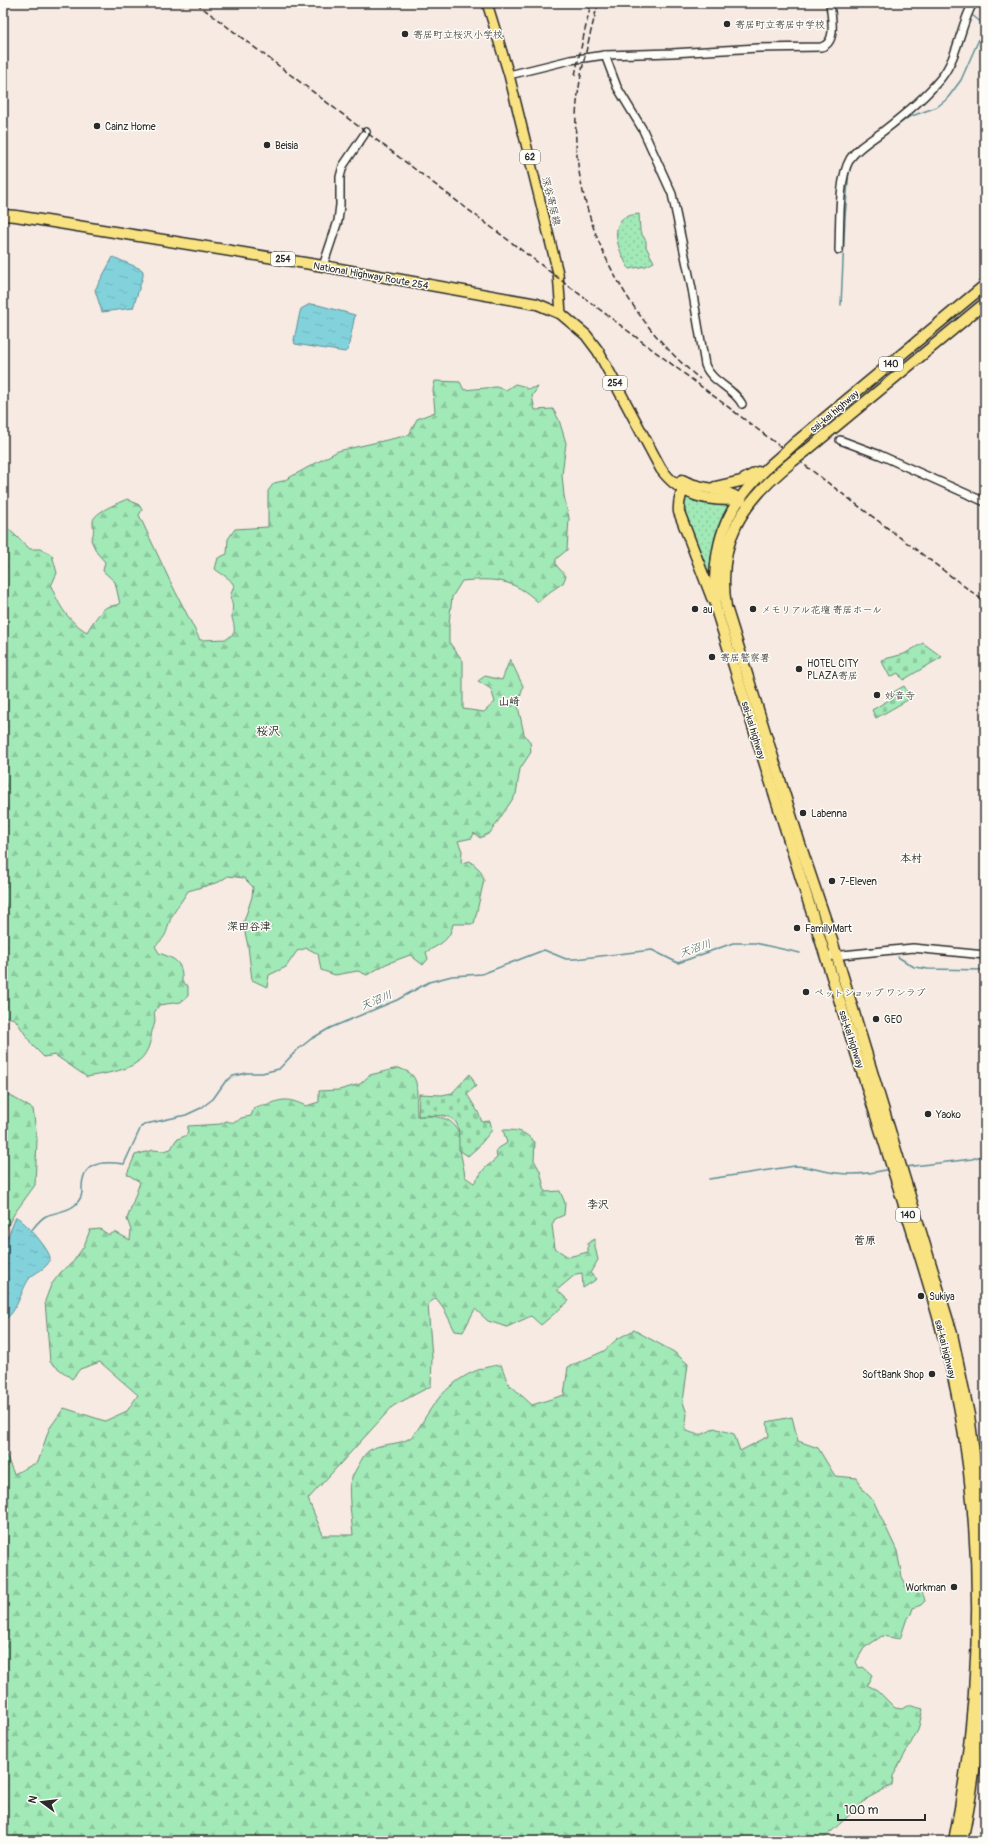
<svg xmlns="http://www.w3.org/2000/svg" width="988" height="1844" font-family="Pangolin,'Klee One',sans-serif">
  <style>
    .grass { fill: url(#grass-dots); stroke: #668a71 }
    .forest { fill: url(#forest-firs); stroke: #668a71 }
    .cemetery { fill: url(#cemetery-stones); stroke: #668a71 }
    .water { fill: url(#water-ripples); stroke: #5f8f95 }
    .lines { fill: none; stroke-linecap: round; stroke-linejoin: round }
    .stream { stroke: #5f8f95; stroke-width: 1.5 }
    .minor-casing { stroke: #2b2b2b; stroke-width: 10 }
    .major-casing { stroke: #2b2b2b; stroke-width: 12 }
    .highway-casing { stroke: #2b2b2b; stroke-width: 13 }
    .minor { stroke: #fdfcf7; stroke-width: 7 }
    .major { stroke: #f8e281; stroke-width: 9 }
    .highway { stroke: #f8e281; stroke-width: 10 }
    .rail { stroke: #2b2b2b; stroke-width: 1.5; stroke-dasharray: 6 3; stroke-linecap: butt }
    .highway-bridge-casing { stroke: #2b2b2b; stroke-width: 13; stroke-linecap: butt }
    .highway-bridge { stroke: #f8e281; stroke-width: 10 }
    .poi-dot { fill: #2b2b2b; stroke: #fdfcf7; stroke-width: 1.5 }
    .labels { text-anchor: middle; stroke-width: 3; stroke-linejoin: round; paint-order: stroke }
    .shield { fill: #fdfcf7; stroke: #6a6a68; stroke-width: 1 }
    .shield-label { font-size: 9px; font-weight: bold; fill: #2b2b2b }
    .poi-label { font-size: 10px; fill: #2b2b2b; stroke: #fdfcf7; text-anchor: start }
    .street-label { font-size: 10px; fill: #2b2b2b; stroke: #fdfcf7 }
    .neighbourhood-label { font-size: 11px; font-weight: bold; fill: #2b2b2b; stroke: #fdfcf7 }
    .water-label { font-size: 11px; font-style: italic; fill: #455d60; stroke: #fdfcf7 }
    .quarter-label { font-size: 12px; font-weight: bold; fill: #2b2b2b; stroke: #fdfcf7 }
  </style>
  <defs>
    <pattern id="grass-dots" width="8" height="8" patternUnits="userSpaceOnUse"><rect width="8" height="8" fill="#a1e9b7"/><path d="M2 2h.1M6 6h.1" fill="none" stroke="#8bc89e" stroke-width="1.8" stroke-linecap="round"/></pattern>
    <pattern id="forest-firs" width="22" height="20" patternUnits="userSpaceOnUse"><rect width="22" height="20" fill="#a1e9b7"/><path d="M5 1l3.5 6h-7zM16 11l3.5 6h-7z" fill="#8bc89e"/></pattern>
    <pattern id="cemetery-stones" width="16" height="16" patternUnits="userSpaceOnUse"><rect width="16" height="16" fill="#a1e9b7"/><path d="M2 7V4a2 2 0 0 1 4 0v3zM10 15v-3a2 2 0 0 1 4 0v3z" fill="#8bc89e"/></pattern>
    <pattern id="water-ripples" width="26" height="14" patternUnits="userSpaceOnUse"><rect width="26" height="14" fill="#82d2dc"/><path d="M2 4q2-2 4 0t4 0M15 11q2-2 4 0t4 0" fill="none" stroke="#70b4bd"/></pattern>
  </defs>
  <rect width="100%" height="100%" fill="#f6eae3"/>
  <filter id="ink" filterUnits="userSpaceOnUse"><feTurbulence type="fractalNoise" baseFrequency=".025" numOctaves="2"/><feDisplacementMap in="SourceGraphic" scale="8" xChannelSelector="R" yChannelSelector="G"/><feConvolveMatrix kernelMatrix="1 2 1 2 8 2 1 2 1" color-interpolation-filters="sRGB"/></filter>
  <g filter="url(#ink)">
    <!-- grass -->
    <g class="grass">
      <path d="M639,214L640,231L646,241V247L654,262L646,266L629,269C622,256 610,234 621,220C625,215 634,215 639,214Z"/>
      <path d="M685,494L730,503C717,529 711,554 710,584L706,575L707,569L683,507Z"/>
    </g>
    <!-- forest -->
    <g class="forest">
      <path d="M435,381L460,382L464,390L496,387L506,390L515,384L523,386L527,389L538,387L532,396L535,410L553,409L559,420L566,443L562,475L564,496L569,518L567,550L556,559V565L566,576L563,583L551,591L538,602C513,579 495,578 462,581L452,597L449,623V642L463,661V709L484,712L495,702L491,689L478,681L485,676L502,680L510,659L523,686L518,706L524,734L530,742L531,752L520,769L516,794L490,833L480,838L474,833L472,838L458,841L462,851L461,863L470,861L480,870L484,880L474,924H453C450,941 440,944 426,952L428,959L423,965L410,955L386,964L367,975L358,971L335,975L321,970L318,954L307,948L297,951L286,967L269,975L267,987L252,980L248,946L243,924L252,897L253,887L244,878L228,876L219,882L188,891C183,899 177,907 172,916C165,930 170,934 155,946L159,953C176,959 183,962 182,982L188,986V996L181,1002L159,1005L154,1013C157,1025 152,1026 151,1037C146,1071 115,1071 87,1077L55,1055L44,1057L33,1046L15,1019L3,1016V524L30,549H40L52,555L57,573L51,586C60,607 67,620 87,632C91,625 100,611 107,607C111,606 116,605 120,604L115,582L103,571L105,562L97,553L91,540C95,531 93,530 93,521C94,512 119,503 127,499L139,505L142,510L139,515L169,579L200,640L227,639L234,633C235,625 233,623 232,617C232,607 234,607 230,597L234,586C231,578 222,575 215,569L218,558L227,554L228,539L235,529L268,527V491L274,483L283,481L338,451L409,435L417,419L435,412L433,390Z"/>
      <path d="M398,1068C415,1073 417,1079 417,1096C416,1103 417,1110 417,1116C435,1116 455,1115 460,1137C461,1141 460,1145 460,1149C461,1158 464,1167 465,1177L474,1183L485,1168L497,1158L496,1150L507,1143L503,1130C520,1130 523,1131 535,1142L534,1160L540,1171L545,1192L560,1191L565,1203L564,1215L555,1219L552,1225L555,1248L568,1257L588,1252V1243L595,1239V1247L598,1260L590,1273L597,1279L583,1288L582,1273L576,1274L557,1290L569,1301L541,1325L531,1316L507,1327L488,1321L475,1309L463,1332L455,1331L443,1307L436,1298L428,1304L432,1358L431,1386L393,1406L308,1499L323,1535H353C352,1524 348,1492 350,1483C352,1476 358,1466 362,1459C372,1440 394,1448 410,1438C417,1433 423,1420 428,1413C444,1387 470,1367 501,1365L508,1383L532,1405L564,1395L568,1367L604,1351L617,1339L634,1330L674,1352L688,1364L683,1402L687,1414L685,1430C698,1436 703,1436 714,1428L734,1434L740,1451L769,1436L767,1422L792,1417L798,1441L818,1448L835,1476L857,1478L864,1491L873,1500L897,1551L902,1577L908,1588C918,1592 922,1587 925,1601L921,1605L913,1608L911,1614L907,1618L900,1639L882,1636L864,1648L856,1662L859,1668L863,1667L872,1675L867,1685L877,1690L895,1708L902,1709L908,1705L923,1709L918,1730L893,1776L892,1785L868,1798L821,1841H3V1448L14,1474L38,1462L49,1429L64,1408L105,1421L127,1411L138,1395L100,1362L80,1369L72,1379L50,1362L45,1301L51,1285L61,1272L73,1262L84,1246L90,1230L100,1229L109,1235L115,1232L130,1240L131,1230L127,1219L140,1182L127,1174L135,1155L153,1150L163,1151L171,1149L176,1140L187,1135L188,1126L221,1124L226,1121C233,1123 236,1123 241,1118L251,1116L254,1108L262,1105L266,1106C283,1097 290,1099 306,1106L319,1102V1091L339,1090L360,1084L370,1075Z"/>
      <polygon points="9,1095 33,1109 37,1139 35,1185 14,1214 3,1234 3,1099"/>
    </g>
    <!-- cemetery -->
    <g class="cemetery">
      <polygon points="923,643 942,657 903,680 898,673 890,677 881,660 904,654"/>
      <polygon points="904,686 911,698 876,718 872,710 894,697 892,693"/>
      <path d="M470,1074L476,1086L467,1094L478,1112L482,1122L490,1121L492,1130L478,1147L468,1156L459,1150C459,1143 459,1135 458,1127C454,1111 429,1116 418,1116L419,1094L442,1095L452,1093Z"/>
    </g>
    <!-- water -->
    <g class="water">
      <polygon points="113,257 141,269 143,271 143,276 133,308 102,312 95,290"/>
      <polygon points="310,304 318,305 355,315 348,349 345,352 295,344 294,340 300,312 301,309"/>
      <path d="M16,1217C23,1219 52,1252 50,1259C48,1269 34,1272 29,1279C21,1290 16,1316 3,1320V1241L9,1234Z"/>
    </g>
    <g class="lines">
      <!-- stream -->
      <g class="stream">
        <polyline points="967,3 969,7"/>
        <polyline points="841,305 845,217 849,170 853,162 857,155 909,117 937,107 947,99 961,80 983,30 982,23 972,15 971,13"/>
        <polyline points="898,957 914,967 928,969 985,970"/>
        <polyline points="905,1167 972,1159 981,1156"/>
        <path d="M709,1179L795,1166C809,1166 822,1172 836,1173C854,1175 871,1174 889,1169"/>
        <path d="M31,1231C35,1226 40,1219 46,1216C55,1212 67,1212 75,1205C86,1194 80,1190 83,1179C87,1160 109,1162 124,1164L141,1127L146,1124L186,1115L201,1108L213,1099L225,1082L233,1076L247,1073H262L279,1069L296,1051L311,1039L330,1028L397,1000L429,982L452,976L482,974L544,950L566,959H575L652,950L678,963L733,943H755L800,953"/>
      </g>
      <!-- minor casing -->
      <g class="minor-casing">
        <g id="minor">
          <path d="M605,55L617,87L643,130L672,194L692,289L705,365C712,383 733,387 742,404"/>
          <path d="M509,75L570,60L605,55L672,53L758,48L821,47C838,43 831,16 830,3"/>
          <path d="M839,250C840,227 838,179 850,159C857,148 871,140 882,132C903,116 924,99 941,78C958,57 960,26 973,3"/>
          <polyline points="323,266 338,221 340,205 340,177 343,166 366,132"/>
          <polyline points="840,440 880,455 985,502"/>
          <polyline points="832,956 913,948 985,955"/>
        </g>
      </g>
      <!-- major casing -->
      <g class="major-casing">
        <polyline id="major" points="487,3 509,75 558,273 561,314"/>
      </g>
      <!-- highway casing -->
      <g class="highway-casing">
        <g id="highway">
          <path d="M3,215L16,216L323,266L537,304L561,314L586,335L598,351L661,469C681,496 708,502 740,499"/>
          <polyline points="796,442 985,285"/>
          <polyline points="806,451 985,303"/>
          <path d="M783,454C728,500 710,537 716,609L916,1243C933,1298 950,1354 960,1411C985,1554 982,1699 954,1841"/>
          <path d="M793,461C742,502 716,540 726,607L800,844L826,921L952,1334L969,1415L984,1531L985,1559"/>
          <path d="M682,480C701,491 722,486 741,500"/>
          <path d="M687,483C681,492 678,501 679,512L712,598"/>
          <polyline points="715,487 741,481 758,472"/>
          <path d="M962,1841C976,1777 982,1713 985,1647"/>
        </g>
      </g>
      <!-- minor -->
      <use href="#minor" class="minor"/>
      <!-- major -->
      <use href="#major" class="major"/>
      <!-- highway -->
      <use href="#highway" class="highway"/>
      <!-- rail -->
      <g class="rail">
        <polyline points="196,3 985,602"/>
        <path d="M598,3C589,40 578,77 576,116C571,215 624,317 700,379"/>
        <polyline points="575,75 591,3"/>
      </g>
      <!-- highway-bridge casing -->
      <g class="highway-bridge-casing">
        <g id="highway-bridge">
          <polyline points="783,454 796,442"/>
          <polyline points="793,461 806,451"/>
        </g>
      </g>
      <!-- highway-bridge -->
      <use href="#highway-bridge" class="highway-bridge"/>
    </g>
  </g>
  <!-- markers -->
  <g class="poi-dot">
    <circle cx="727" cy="24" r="4"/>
    <circle cx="405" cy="34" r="4"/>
    <circle cx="97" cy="126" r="4"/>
    <circle cx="267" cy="145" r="4"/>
    <circle cx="695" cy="609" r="4"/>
    <circle cx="753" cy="609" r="4"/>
    <circle cx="712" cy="657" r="4"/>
    <circle cx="799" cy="669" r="4"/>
    <circle cx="877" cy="695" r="4"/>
    <circle cx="803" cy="813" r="4"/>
    <circle cx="832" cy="881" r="4"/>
    <circle cx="797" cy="928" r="4"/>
    <circle cx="806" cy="992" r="4"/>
    <circle cx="876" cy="1019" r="4"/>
    <circle cx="928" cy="1114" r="4"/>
    <circle cx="921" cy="1296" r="4"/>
    <circle cx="932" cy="1374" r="4"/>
    <circle cx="954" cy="1587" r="4"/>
  </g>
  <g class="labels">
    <!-- shield labels -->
    <g class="shield">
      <rect x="520" y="150" width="20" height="14" rx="3"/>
      <rect x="271" y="252" width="24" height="14" rx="3"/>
      <rect x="879" y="357" width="24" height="14" rx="3"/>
      <rect x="603" y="376" width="24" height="14" rx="3"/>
      <rect x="896" y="1208" width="24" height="14" rx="3"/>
    </g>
    <g class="shield-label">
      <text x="530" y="160">62</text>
      <text x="283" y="262">254</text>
      <text x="891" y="367">140</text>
      <text x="615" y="386">254</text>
      <text x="908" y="1218">140</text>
    </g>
    <!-- poi labels -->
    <g class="poi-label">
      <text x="735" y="28">寄居町立寄居中学校</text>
      <text x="413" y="38">寄居町立桜沢小学校</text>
      <text x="105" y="130">Cainz Home</text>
      <text x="275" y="149">Beisia</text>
      <text x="703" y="613">au</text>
      <text x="761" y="613">メモリアル花壇 寄居ホール</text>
      <text x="720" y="661">寄居警察署</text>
      <text x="807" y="667">HOTEL CITY<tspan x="807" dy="12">PLAZA寄居</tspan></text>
      <text x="885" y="699">妙音寺</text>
      <text x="811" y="817">Labenna</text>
      <text x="840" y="885">7-Eleven</text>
      <text x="805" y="932">FamilyMart</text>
      <text x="814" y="996">ペットショップ ワンラブ</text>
      <text x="884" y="1023">GEO</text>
      <text x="936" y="1118">Yaoko</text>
      <text x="929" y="1300">Sukiya</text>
      <text x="924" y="1378" text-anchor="end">SoftBank Shop</text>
      <text x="946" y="1591" text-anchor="end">Workman</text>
    </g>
    <!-- street labels -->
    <g class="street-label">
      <text transform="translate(552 201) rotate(76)" y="4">深谷寄居線</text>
      <text transform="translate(371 275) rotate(10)" y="4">National Highway Route 254</text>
      <text transform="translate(834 411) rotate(-40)" y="4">sai-kai highway</text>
      <text transform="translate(754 730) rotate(73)" y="4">sai-kai highway</text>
      <text transform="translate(852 1039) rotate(72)" y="4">sai-kai highway</text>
      <text transform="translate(946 1349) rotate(76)" y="4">sai-kai highway</text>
    </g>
    <!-- neighbourhood labels -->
    <g class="neighbourhood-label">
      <text x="509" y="705">山崎</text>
      <text x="911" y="862">本村</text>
      <text x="249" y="930">深田谷津</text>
      <text x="598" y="1208">李沢</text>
      <text x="865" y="1244">菅原</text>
    </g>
    <!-- water labels -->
    <g class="water-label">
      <text transform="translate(695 948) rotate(-19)" y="4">天沼川</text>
      <text transform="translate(376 1000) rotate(-23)" y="4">天沼川</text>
    </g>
    <!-- quarter labels -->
    <g class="quarter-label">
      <text x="268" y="735">桜沢</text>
    </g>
  </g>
  <!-- margin -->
  <rect width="988" height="1844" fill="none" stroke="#fdfcf7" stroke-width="16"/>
  <rect x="8" y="8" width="972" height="1828" fill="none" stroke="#2b2b2b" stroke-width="1.5" filter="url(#ink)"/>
  <!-- north arrow -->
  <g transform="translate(42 1802) rotate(285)" stroke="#fdfcf7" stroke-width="3" paint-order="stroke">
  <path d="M0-3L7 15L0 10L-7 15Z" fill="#2b2b2b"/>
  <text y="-6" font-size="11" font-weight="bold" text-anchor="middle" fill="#2b2b2b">N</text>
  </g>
  <!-- scale -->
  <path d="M838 1814v6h87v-6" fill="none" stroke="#2b2b2b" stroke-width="2"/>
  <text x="844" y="1814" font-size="12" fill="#2b2b2b" stroke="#fdfcf7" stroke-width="3" paint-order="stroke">100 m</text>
</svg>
